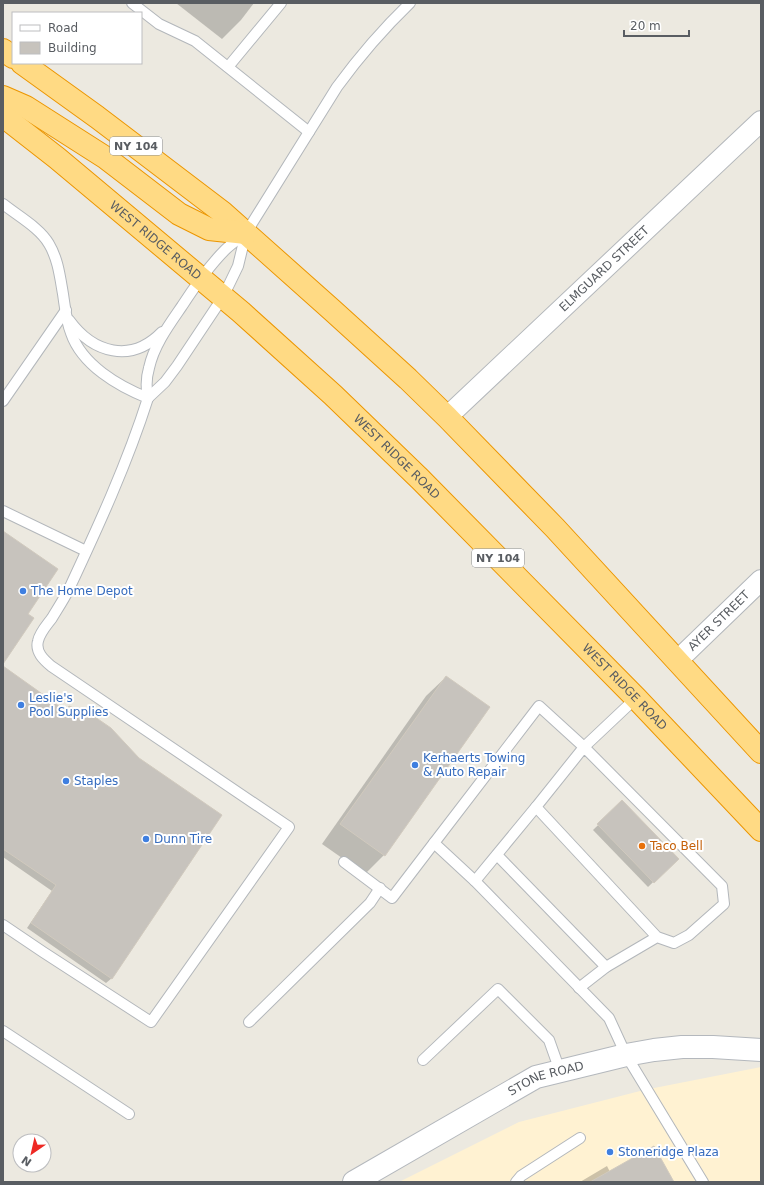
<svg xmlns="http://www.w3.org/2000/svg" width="764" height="1185" font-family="'DejaVu Sans',sans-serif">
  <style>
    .commercial { fill: #fff2d2 }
    .shadow { fill: #0003 }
    .building { fill: #c7c3bd; stroke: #d1cabe }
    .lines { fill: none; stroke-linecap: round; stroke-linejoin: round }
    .lane-casing { stroke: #b3b7bb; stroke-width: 12 }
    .street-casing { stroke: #b3b7bb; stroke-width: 22 }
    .secondary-casing { stroke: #b4b8bd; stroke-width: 24 }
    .highway-casing { stroke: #ec9600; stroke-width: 24 }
    .lane { stroke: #fff; stroke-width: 10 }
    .street { stroke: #fff; stroke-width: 20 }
    .secondary { stroke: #fff; stroke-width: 22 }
    .highway { stroke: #ffda84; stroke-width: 22 }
    .shop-dot { fill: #3f7fe0; stroke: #fff; stroke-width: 1.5 }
    .food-dot { fill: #e8710a; stroke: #fff; stroke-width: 1.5 }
    .labels { text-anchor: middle; stroke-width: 4; stroke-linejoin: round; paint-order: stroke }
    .shield { fill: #fff; stroke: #8b8e91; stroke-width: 1 }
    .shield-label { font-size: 11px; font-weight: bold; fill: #595d62 }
    .street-label { font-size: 12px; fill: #595d62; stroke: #fff }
    .shop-label { font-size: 12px; fill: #366cbe; stroke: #fff; text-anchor: start }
    .food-label { font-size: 12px; fill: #c56008; stroke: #fff; text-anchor: start }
  </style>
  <rect width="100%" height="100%" fill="#ece9e0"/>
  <!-- commercial -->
  <polygon class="commercial" points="761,1067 761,1182 399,1182 519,1122 644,1090"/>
  <!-- shadow -->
  <g class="shadow">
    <polygon points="176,3 254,3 241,20 222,39"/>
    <polygon points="3,668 65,712 70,707 112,978 106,983 27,928 52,891 3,857"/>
    <polygon points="446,677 384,855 365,874 322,844 426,696"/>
    <polygon points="622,802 677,859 648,887 593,830"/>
    <polygon points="607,1166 610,1172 673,1182 580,1182"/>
  </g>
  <!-- building -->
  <g class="building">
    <polygon points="3,531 58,569 28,614 34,618 3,664"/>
    <polygon points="3,666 55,703 66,712 69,706 95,717 111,728 139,758 222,815 112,979 31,923 56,885 3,849"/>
    <polygon points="446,676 490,707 385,856 340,824"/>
    <polygon points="622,800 679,859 654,883 597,824"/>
    <polygon points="654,1146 674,1182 590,1182"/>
  </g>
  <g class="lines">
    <!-- lane casing -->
    <g class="lane-casing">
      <g id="lane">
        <polyline points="132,3 159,24 195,41 309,132"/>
        <polyline points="228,67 281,3"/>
        <path d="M3,204C18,216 40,228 49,244C58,259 60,277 63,294C65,307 66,321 71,333C82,365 118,386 148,398C127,464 98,527 69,589C64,599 58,608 52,618C47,625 40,632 38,641C35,652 44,660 51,666L289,827L151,1022L43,952L3,925"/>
        <path d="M69,320C93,353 131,364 162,332"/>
        <path d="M148,398C146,388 146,378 149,368C154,345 169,325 182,306C195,286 208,267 225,250C231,244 239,239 246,233L337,87C359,57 383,29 410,3"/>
        <polyline points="148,398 165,382 177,366 223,297 238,266 246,233"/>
        <polyline points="3,401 66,310"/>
        <polyline points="3,511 86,551"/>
        <polyline points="636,698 584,747 539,706 434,843 475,881 609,1018 626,1055 703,1182"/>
        <polyline points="497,855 606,967"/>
        <polyline points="344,862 392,898 434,843"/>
        <polyline points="475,881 536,807"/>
        <polyline points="579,988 606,967 657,937 536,807 584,747 722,886 724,904 689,935 674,943 657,937"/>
        <polyline points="249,1022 370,903 380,888"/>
        <polyline points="3,1031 129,1114"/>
        <polyline points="423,1060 498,989 549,1040 560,1071"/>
        <polyline points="516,1182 521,1176 580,1138"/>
      </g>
    </g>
    <!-- street casing -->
    <g class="street-casing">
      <g id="street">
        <path id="s1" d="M447,417L761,121"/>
        <path id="s2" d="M677,661L761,580"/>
      </g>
    </g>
    <!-- secondary casing -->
    <g class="secondary-casing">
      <g id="secondary">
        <path id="s3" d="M354,1182L536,1077L626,1055L654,1050L682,1047H713L761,1050"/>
      </g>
    </g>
    <!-- highway casing -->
    <g class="highway-casing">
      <g id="highway">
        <polyline points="3,50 13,57"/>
        <polyline points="22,63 97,117 222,212 332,310 408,379 447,417 555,528 761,752"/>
        <polyline points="3,97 26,107 106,158 179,214 209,229 246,233"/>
        <path id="s4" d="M3,116L57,158L241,312L333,395L420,479L636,698L761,830"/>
      </g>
    </g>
    <!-- lane -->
    <use href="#lane" class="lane"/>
    <!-- street -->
    <use href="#street" class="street"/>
    <!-- secondary -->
    <use href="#secondary" class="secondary"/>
    <!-- highway -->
    <use href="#highway" class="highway"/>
  </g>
  <!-- markers -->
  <g class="shop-dot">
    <circle cx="23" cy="591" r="4"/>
    <circle cx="21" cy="705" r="4"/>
    <circle cx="415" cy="765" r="4"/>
    <circle cx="66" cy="781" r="4"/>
    <circle cx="146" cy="839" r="4"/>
    <circle cx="610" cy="1152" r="4"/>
  </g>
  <circle class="food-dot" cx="642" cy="846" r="4"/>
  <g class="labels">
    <!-- shield labels -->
    <g class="shield">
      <rect x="110" y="137" width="52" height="18" rx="3"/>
      <rect x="472" y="549" width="52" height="18" rx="3"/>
    </g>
    <g class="shield-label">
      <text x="136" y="150">NY 104</text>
      <text x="498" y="562">NY 104</text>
    </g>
    <!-- street labels -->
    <g class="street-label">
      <text dy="4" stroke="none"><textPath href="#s4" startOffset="197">WEST RIDGE ROAD</textPath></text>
      <text dy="4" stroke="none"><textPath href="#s1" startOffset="216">ELMGUARD STREET</textPath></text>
      <text dy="4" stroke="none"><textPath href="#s4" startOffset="521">WEST RIDGE ROAD</textPath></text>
      <text dy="4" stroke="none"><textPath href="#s2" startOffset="58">AYER STREET</textPath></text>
      <text dy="4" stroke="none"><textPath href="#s4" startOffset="845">WEST RIDGE ROAD</textPath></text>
      <text dy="4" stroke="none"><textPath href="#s3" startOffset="219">STONE ROAD</textPath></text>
    </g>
    <!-- shop labels -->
    <g class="shop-label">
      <text x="31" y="595">The Home Depot</text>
      <text x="29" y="702">Leslie's<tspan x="29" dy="14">Pool Supplies</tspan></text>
      <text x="423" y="762">Kerhaerts Towing<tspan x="423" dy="14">&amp; Auto Repair</tspan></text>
      <text x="74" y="785">Staples</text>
      <text x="154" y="843">Dunn Tire</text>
      <text x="618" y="1156">Stoneridge Plaza</text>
    </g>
    <!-- food labels -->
    <g class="food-label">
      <text x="650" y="850">Taco Bell</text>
    </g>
  </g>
  <!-- border -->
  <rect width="764" height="1185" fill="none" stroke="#595d62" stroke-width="8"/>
  <!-- legend -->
  <rect x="12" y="12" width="130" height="52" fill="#ffffff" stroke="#bdbec0"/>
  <rect x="20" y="25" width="20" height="6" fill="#ffffff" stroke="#bdbec0"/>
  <text x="48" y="32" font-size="12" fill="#595d62">Road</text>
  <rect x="20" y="42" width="20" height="12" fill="#c7c3bd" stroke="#bdbec0"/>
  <text x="48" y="52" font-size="12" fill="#595d62">Building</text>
  <!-- north arrow -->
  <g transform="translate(32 1153) rotate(214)"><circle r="19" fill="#ffffff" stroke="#bdbec0"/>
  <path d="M0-3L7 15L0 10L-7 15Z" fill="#ee2924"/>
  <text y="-6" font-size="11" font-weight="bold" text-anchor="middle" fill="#595d62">N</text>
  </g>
  <!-- scale -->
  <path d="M624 30v6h65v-6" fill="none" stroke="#595d62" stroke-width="2"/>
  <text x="630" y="30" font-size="12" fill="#595d62" stroke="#ffffff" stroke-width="3" paint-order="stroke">20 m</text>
</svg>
